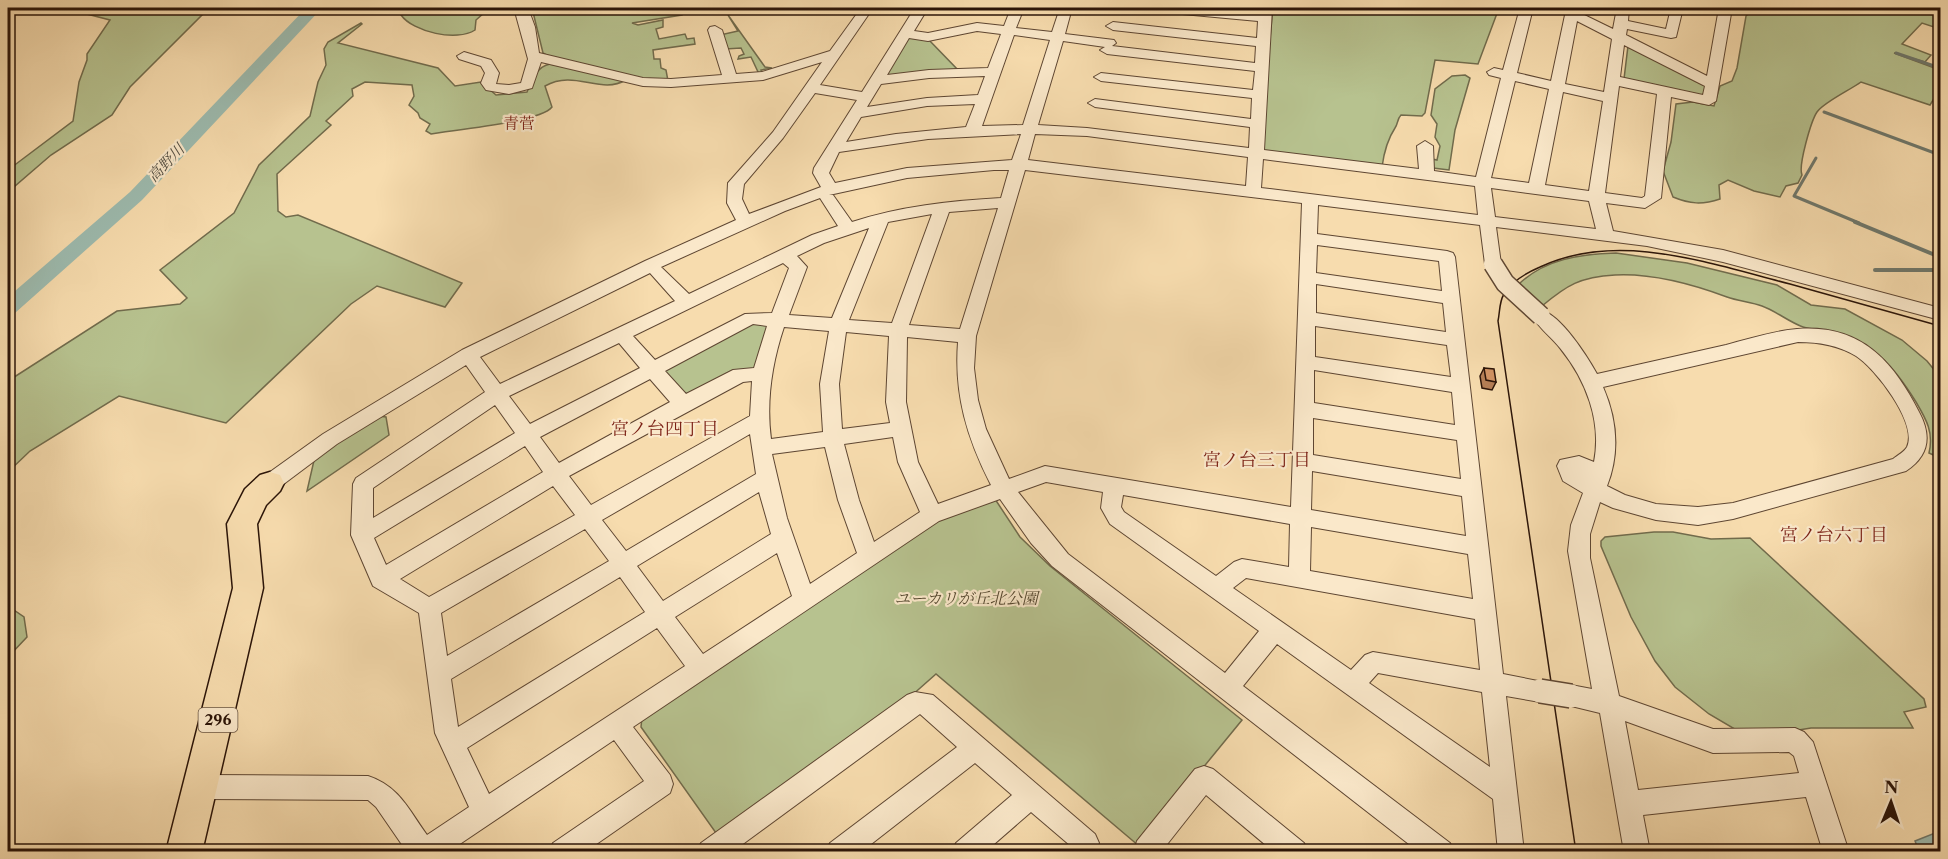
<svg xmlns="http://www.w3.org/2000/svg" width="1948" height="859" font-family="'Libre Caslon Text','Noto Serif JP',serif">
  <style>
    .green { fill: #b7c28f; stroke: #716b4c; stroke-width: 1.5 }
    .water { fill: #9dbbaf; stroke: #6f786c; stroke-width: 1.5 }
    .lines { fill: none; stroke-linecap: round; stroke-linejoin: round }
    .stream-far1 { stroke: #6f786c; stroke-width: 3 }
    .stream { stroke: #6f786c; stroke-width: 4 }
    .river { fill: #9dbbaf; fill-rule: evenodd }
    .minor-casing { stroke: #5e4632; stroke-width: 2 }
    .highway-casing { stroke: #2b1408; stroke-width: 3 }
    .minor { fill: #fae8ca; fill-rule: evenodd }
    .highway { fill: #f7dcae; fill-rule: evenodd }
    .tram { stroke: #2b1408; stroke-width: 1.5 }
    .minor-bridge-far1-casing { stroke: #5e4632; stroke-width: 21; stroke-linecap: butt }
    .minor-bridge-casing { stroke: #5e4632; stroke-width: 26; stroke-linecap: butt }
    .minor-bridge-far1 { stroke: #fae8ca; stroke-width: 18 }
    .minor-bridge { stroke: #fae8ca; stroke-width: 23 }
    .wall { fill: #b57e56; stroke: #2b1408; stroke-width: 1.5 }
    .building { fill: #d29364; stroke: #2b1408; stroke-width: 1.5 }
    .labels { text-anchor: middle; stroke-width: 4.5; stroke-linejoin: round; paint-order: stroke }
    .far-water-label { font-size: 15px; font-style: italic; fill: #534e42; stroke: #fae8ca }
    .shield { fill: #fae8ca; stroke: #695442; stroke-width: 1.5 }
    .shield-label { font-size: 15px; font-weight: bold; fill: #2b1408 }
    .far-quarter-label { font-size: 16px; fill: #7a1f14; stroke: #fae8ca }
    .park-label { font-size: 16px; font-style: italic; fill: #554830; stroke: #fae8ca }
    .neighbourhood-label { font-size: 18px; fill: #7a1f14; stroke: #fae8ca }
  </style>
  <rect width="100%" height="100%" fill="#f7dcae"/>
  <filter id="stains"><feTurbulence type="fractalNoise" baseFrequency=".00333" numOctaves="4"/><feColorMatrix values="0 0 0 0 .2 0 0 0 0 .09 0 0 0 0 .02 0 0 0 .5 -.17"/></filter>
  <radialGradient id="worn" r=".72"><stop offset=".6" stop-color="#630" stop-opacity="0"/><stop offset="1" stop-color="#630" stop-opacity=".3"/></radialGradient>
  <!-- green -->
  <g class="green">
    <polygon points="93,8 206,8 207,10 130,87 112,115 51,155 8,192 8,170 73,121 79,82 87,60 87,54 110,20 87,14"/>
    <path d="M406,8H500L501,9L484,13L476,20L475,30C457,42 413,32 401,15Z"/>
    <polygon points="532,8 699,8 686,11 682,15 632,23 638,25 663,20 663,27 656,29 659,39 685,34 687,39 694,38 695,44 653,50 654,59 660,59 661,68 666,70 668,81 646,80 548,56 543,53"/>
    <path d="M1273,8H1499L1478,64L1435,60L1425,113L1422,116L1401,115C1397,119 1398,124 1395,128C1387,140 1384,152 1382,167L1262,150L1264,98Z"/>
    <path d="M1754,8H1940V29L1922,23L1902,44L1931,55L1925,62L1894,53L1940,70V89L1930,105L1861,82C1850,90 1824,102 1817,112C1811,121 1798,166 1802,175L1798,183L1786,186L1780,197L1754,191L1728,180L1719,185L1720,199C1702,205 1690,204 1673,197L1663,171L1671,142L1676,104L1693,102L1714,106L1720,86L1732,81L1737,68L1746,16Z"/>
    <polygon points="728,15 765,67 772,68 761,70 762,73 759,74 751,57 738,59 739,56 744,54 741,48 725,49 720,35 738,31"/>
    <path d="M361,23L362,24L338,43L438,68L455,86L481,82L496,95L527,92C532,80 536,67 550,64L626,80C600,95 575,69 545,86L552,107C541,122 453,130 431,134L426,131L430,124L420,118L418,113L409,105L414,96L412,85L365,82L352,89L353,96L326,121L331,125L277,174L278,211L286,217L298,215L462,283L445,307L377,286L351,304L226,423L119,396L30,451L8,472V381L117,311L180,304L187,298L160,270L234,213L259,165L310,116L318,82L326,65L324,49L328,42Z"/>
    <polygon points="906,38 928,39 958,70 887,77 884,74"/>
    <polygon points="1628,46 1706,86 1705,96 1624,79"/>
    <polygon points="1465,75 1470,78 1455,130 1449,170 1433,168 1432,159 1437,160 1440,146 1435,137 1437,124 1431,115 1435,89 1452,76"/>
    <path d="M1616,253L1687,263L1777,285L1811,305L1845,309L1902,340L1927,361L1940,377V458L1929,453C1934,432 1926,419 1916,402C1893,365 1874,343 1830,331C1821,329 1812,330 1803,327C1789,322 1776,311 1762,306C1751,302 1738,301 1727,297C1692,284 1653,273 1615,275C1580,277 1567,285 1542,306L1518,285C1544,259 1581,254 1616,253Z"/>
    <polygon points="753,323 767,324 769,328 760,366 689,397 661,373 665,368"/>
    <polygon points="378,416 386,417 389,435 307,491 315,456"/>
    <polygon points="995,499 1020,537 1050,566 1242,720 1139,846 936,674 910,697 716,833 641,727 642,717 937,519"/>
    <polygon points="1654,532 1673,532 1711,539 1750,538 1924,699 1926,707 1904,712 1913,728 1811,728 1786,732 1738,731 1709,714 1675,687 1655,661 1631,617 1601,546 1601,541 1605,537"/>
    <polygon points="8,606 24,617 27,637 8,657"/>
  </g>
  <!-- water -->
  <polygon class="water" points="1940,831 1940,851 1919,851 1915,841"/>
  <g class="lines">
    <!-- stream-far1 -->
    <g class="stream-far1">
      <polyline points="1896,53 1940,68"/>
      <polyline points="1824,112 1940,155"/>
      <polyline points="1816,158 1794,196 1859,223"/>
    </g>
    <!-- stream -->
    <g class="stream">
      <polyline points="1855,222 1940,257"/>
      <polyline points="1875,270 1940,270"/>
    </g>
    <!-- river -->
    <polygon class="river" points="306,8 322,8 142,200 15,313 8,315 8,297 130,192"/>
    <!-- minor casing -->
    <g class="minor-casing">
      <g id="minor">
        <path d="M514,8H528L535,27L539,53L643,78L671,79L722,75L708,30L710,27L715,26L722,30L736,74L762,72L830,51L861,8H873L820,85L862,92L911,14L907,8H920L925,13L914,31L928,33L977,23L1004,26L1011,8H1024L1016,28L1052,32L1060,8H1072L1065,34L1114,40L1116,43L1112,46L1255,63L1256,46L1113,30L1106,26L1113,22L1257,38L1258,21L1161,12L1154,8H1197L1259,13L1260,8H1272L1264,150L1419,169L1417,146L1425,141L1433,146L1434,171L1476,177L1501,78L1489,75L1487,72L1494,68L1503,70L1520,8H1533L1517,73L1551,81L1565,15L1555,8H1570L1613,29L1617,8H1629L1628,21L1666,29L1671,8H1683L1676,37L1671,38L1627,29L1626,35L1707,76L1719,8H1732L1716,101L1709,105L1671,97L1661,198L1645,208L1606,203L1613,231L1723,250L1940,308V320L1723,262L1647,246L1496,227L1501,264L1499,268H1487L1485,264L1480,225L1318,205L1317,234L1447,251L1453,253L1455,257L1503,674L1548,683L1552,691L1548,699L1540,702L1506,696L1524,852H1498L1493,799L1277,644L1243,686L1450,843L1454,852H1419L1052,566L1031,543L1000,499L939,521L633,727L670,775L673,784L670,793L585,852H549L553,843L644,781L614,740L448,852H407L376,807L368,800L202,799L193,796L190,787L193,778L202,775L368,776C399,786 409,810 427,835L469,807L435,733L419,613L373,586L351,535L353,484L356,478L485,392L466,365L337,444L277,489L270,491L263,489L260,483L263,477L323,434L462,350L645,261L736,220L727,203L728,183L773,132L822,62L763,80L671,87L643,86L541,62L532,88L509,94L486,90L481,83L485,73L481,66L459,59L457,56L464,52L491,60L499,73L496,84L509,85L521,83L528,59ZM1577,21L1612,39L1604,92L1565,84ZM977,31L1001,34L988,68L929,70L887,75L909,38L928,41ZM1014,35L1050,40L1023,125L982,126ZM1063,41L1105,47L1100,50L1107,54L1255,71L1253,90L1101,73L1094,77L1101,81L1252,98L1251,119L1095,99L1088,103L1095,107L1250,127L1249,148L1087,128L1038,125ZM1624,45L1705,86L1703,95L1620,77ZM985,76L978,95L927,98L867,107L881,84L929,78ZM1515,81L1549,89L1529,183L1491,178ZM1619,86L1657,94L1645,196L1642,198L1605,193ZM1563,92L1603,101L1589,191L1545,185ZM815,93L857,100L814,168L813,173L821,187L749,214L742,199L744,184L783,138ZM975,104L966,127L896,134L846,142L861,117L927,106ZM1021,134L1012,160L907,168L835,183L829,173L839,152L928,139ZM1035,134L1087,136L1248,157L1246,186L1028,160ZM1263,159L1475,186L1478,215L1261,188ZM994,170H1009L1001,198C950,201 900,206 852,222L833,195H829L907,178ZM1025,170L1302,203L1291,507L1045,466L1009,479L986,429L978,400L974,368L976,336ZM1491,188L1589,201L1596,229L1495,217ZM820,198L838,226L812,235L689,294L661,267L785,211ZM998,208L960,329L909,325L949,212ZM932,214L892,323L849,320L888,222ZM869,228L832,318L789,315L807,267L797,256L824,243ZM1317,245L1439,261L1442,291L1316,273ZM783,263L789,268L772,313L745,314L655,360L633,336ZM650,273L675,301L500,384L480,357ZM1316,284L1443,303L1446,332L1316,313ZM753,324L767,326L754,368L733,370L686,394L665,371ZM1315,326L1447,345L1451,377L1315,357ZM784,327L829,331L820,384L823,432L771,439C766,401 772,363 784,327ZM846,332L889,336L886,402L890,423L842,429L839,384ZM907,337L958,342C954,395 967,438 991,485L938,504L918,462L906,402ZM619,343L640,368L530,424L509,396ZM1314,370L1452,392L1455,425L1314,403ZM650,379L670,402L559,463L540,437ZM752,381L750,416L591,505L569,476L743,382ZM495,405L515,433L373,518V488ZM1313,418L1457,440L1461,479L1313,455ZM750,434L756,474L626,551L602,520ZM893,437L898,462L920,512L874,542L859,500L844,444ZM525,446L543,472L386,565L374,538ZM825,447L838,500L857,553L810,584L787,518L772,454ZM1312,471L1462,496L1466,536L1311,510ZM1046,482L1103,492L1101,508L1110,524L1259,631L1225,673L1068,554L1018,492ZM553,486L575,515L429,597L400,579ZM759,492L771,534L663,601L637,566ZM1123,495L1290,524L1289,567L1242,559L1234,562L1216,576L1124,512L1121,507ZM1311,527L1468,554L1473,599L1310,571ZM585,529L609,561L447,656L441,613ZM777,553L792,596L703,654L675,617ZM620,577L645,612L458,727L451,679ZM1246,578L1475,619L1480,670L1373,652L1365,655L1351,670L1233,588ZM657,628L685,666L489,794L467,748ZM1378,673L1482,692L1490,767L1369,683Z"/>
        <path d="M1541,310C1561,315 1587,356 1597,374C1640,364 1683,355 1726,345C1749,339 1773,331 1797,329C1861,324 1893,361 1919,412C1932,436 1929,456 1906,471L1733,519L1698,525L1656,520L1613,508L1600,502L1590,534V558L1619,696L1713,729L1795,728L1804,732L1813,742L1849,852H1823L1806,797L1643,815L1650,852H1624L1600,713L1563,704L1559,696L1563,688L1571,685L1592,689L1568,551L1571,525L1583,493L1563,481L1557,466L1560,460L1579,456L1594,462C1602,421 1586,380 1560,348C1551,337 1539,328 1532,316L1535,312ZM1798,342C1819,342 1838,345 1856,356C1875,368 1918,423 1907,447C1904,452 1898,455 1893,459L1733,503L1698,507L1656,504L1625,495L1607,486C1620,453 1617,419 1603,387ZM1625,721L1713,753L1789,752L1794,756L1799,773L1638,790Z"/>
        <polygon points="915,692 933,695 1095,834 1099,843 1096,852 1070,852 1072,847 1031,812 985,852 952,852 956,843 1012,795 975,763 861,852 826,852 830,843 957,747 920,714 732,852 697,852 701,843 907,695"/>
        <polygon points="1204,766 1213,769 1304,843 1308,852 1274,852 1206,795 1161,852 1134,852 1137,841 1195,769"/>
      </g>
    </g>
    <!-- highway casing -->
    <g class="highway-casing">
      <polygon id="highway" points="270,472 280,475 284,483 280,491 266,505 257,524 263,588 202,852 166,852 233,588 227,524 245,489 260,475"/>
    </g>
    <!-- minor -->
    <use href="#minor" class="minor"/>
    <!-- highway -->
    <use href="#highway" class="highway"/>
    <!-- tram -->
    <path class="tram" d="M1576,852L1498,321C1500,312 1499,302 1504,294C1512,281 1526,273 1540,267C1618,230 1711,264 1790,284C1840,298 1890,312 1940,326"/>
    <!-- minor-bridge-far1 casing -->
    <g class="minor-bridge-far1-casing">
      <polyline id="minor-bridge-far1" points="1493,264 1505,283 1541,316"/>
    </g>
    <!-- minor-bridge casing -->
    <g class="minor-bridge-casing">
      <polyline id="minor-bridge" points="1540,691 1571,696"/>
    </g>
    <!-- minor-bridge-far1 -->
    <use href="#minor-bridge-far1" class="minor-bridge-far1"/>
    <!-- minor-bridge -->
    <use href="#minor-bridge" class="minor-bridge"/>
  </g>
  <!-- wall -->
  <polygon class="wall" points="1484,368 1496,382 1492,390 1482,388 1480,376"/>
  <!-- building -->
  <polygon class="building" points="1484,368 1494,369 1496,382 1486,380"/>
  <g class="labels">
    <!-- far-water labels -->
    <g class="far-water-label">
      <text transform="translate(166 163) rotate(-46)" y="5">高野川</text>
    </g>
    <!-- shield labels -->
    <rect class="shield" x="198.5" y="708" width="39" height="24" rx="4.5"/>
    <g class="shield-label">
      <text x="218" y="725">296</text>
    </g>
    <!-- far-quarter labels -->
    <g class="far-quarter-label">
      <text x="519" y="129">青菅</text>
    </g>
    <!-- park labels -->
    <g class="park-label">
      <text x="966" y="604">ユーカリが丘北公園</text>
    </g>
    <!-- neighbourhood labels -->
    <g class="neighbourhood-label">
      <text x="665" y="435">宮ノ台四丁目</text>
      <text x="1257" y="466">宮ノ台三丁目</text>
      <text x="1834" y="541">宮ノ台六丁目</text>
    </g>
  </g>
  <!-- margin -->
  <rect width="1948" height="859" fill="none" stroke="#f7dcae" stroke-width="30"/>
  <rect x="9" y="9" width="1930" height="841" fill="none" stroke="#2b1408" stroke-width="3"/>
  <rect x="15" y="15" width="1918" height="829" fill="none" stroke="#2b1408" stroke-width="1.5"/>
  <!-- north arrow -->
  <g transform="translate(1891 802) rotate(2)" stroke="#fae8ca" stroke-width="4.5" paint-order="stroke">
  <path d="M0-4.5L10 22L0 15L-10 22Z" fill="#2b1408"/>
  <text y="-9" font-size="16" font-weight="bold" text-anchor="middle" fill="#2b1408">N</text>
  </g>
  <rect width="100%" height="100%" filter="url(#stains)"/>
  <rect width="100%" height="100%" fill="url(#worn)"/>
</svg>
